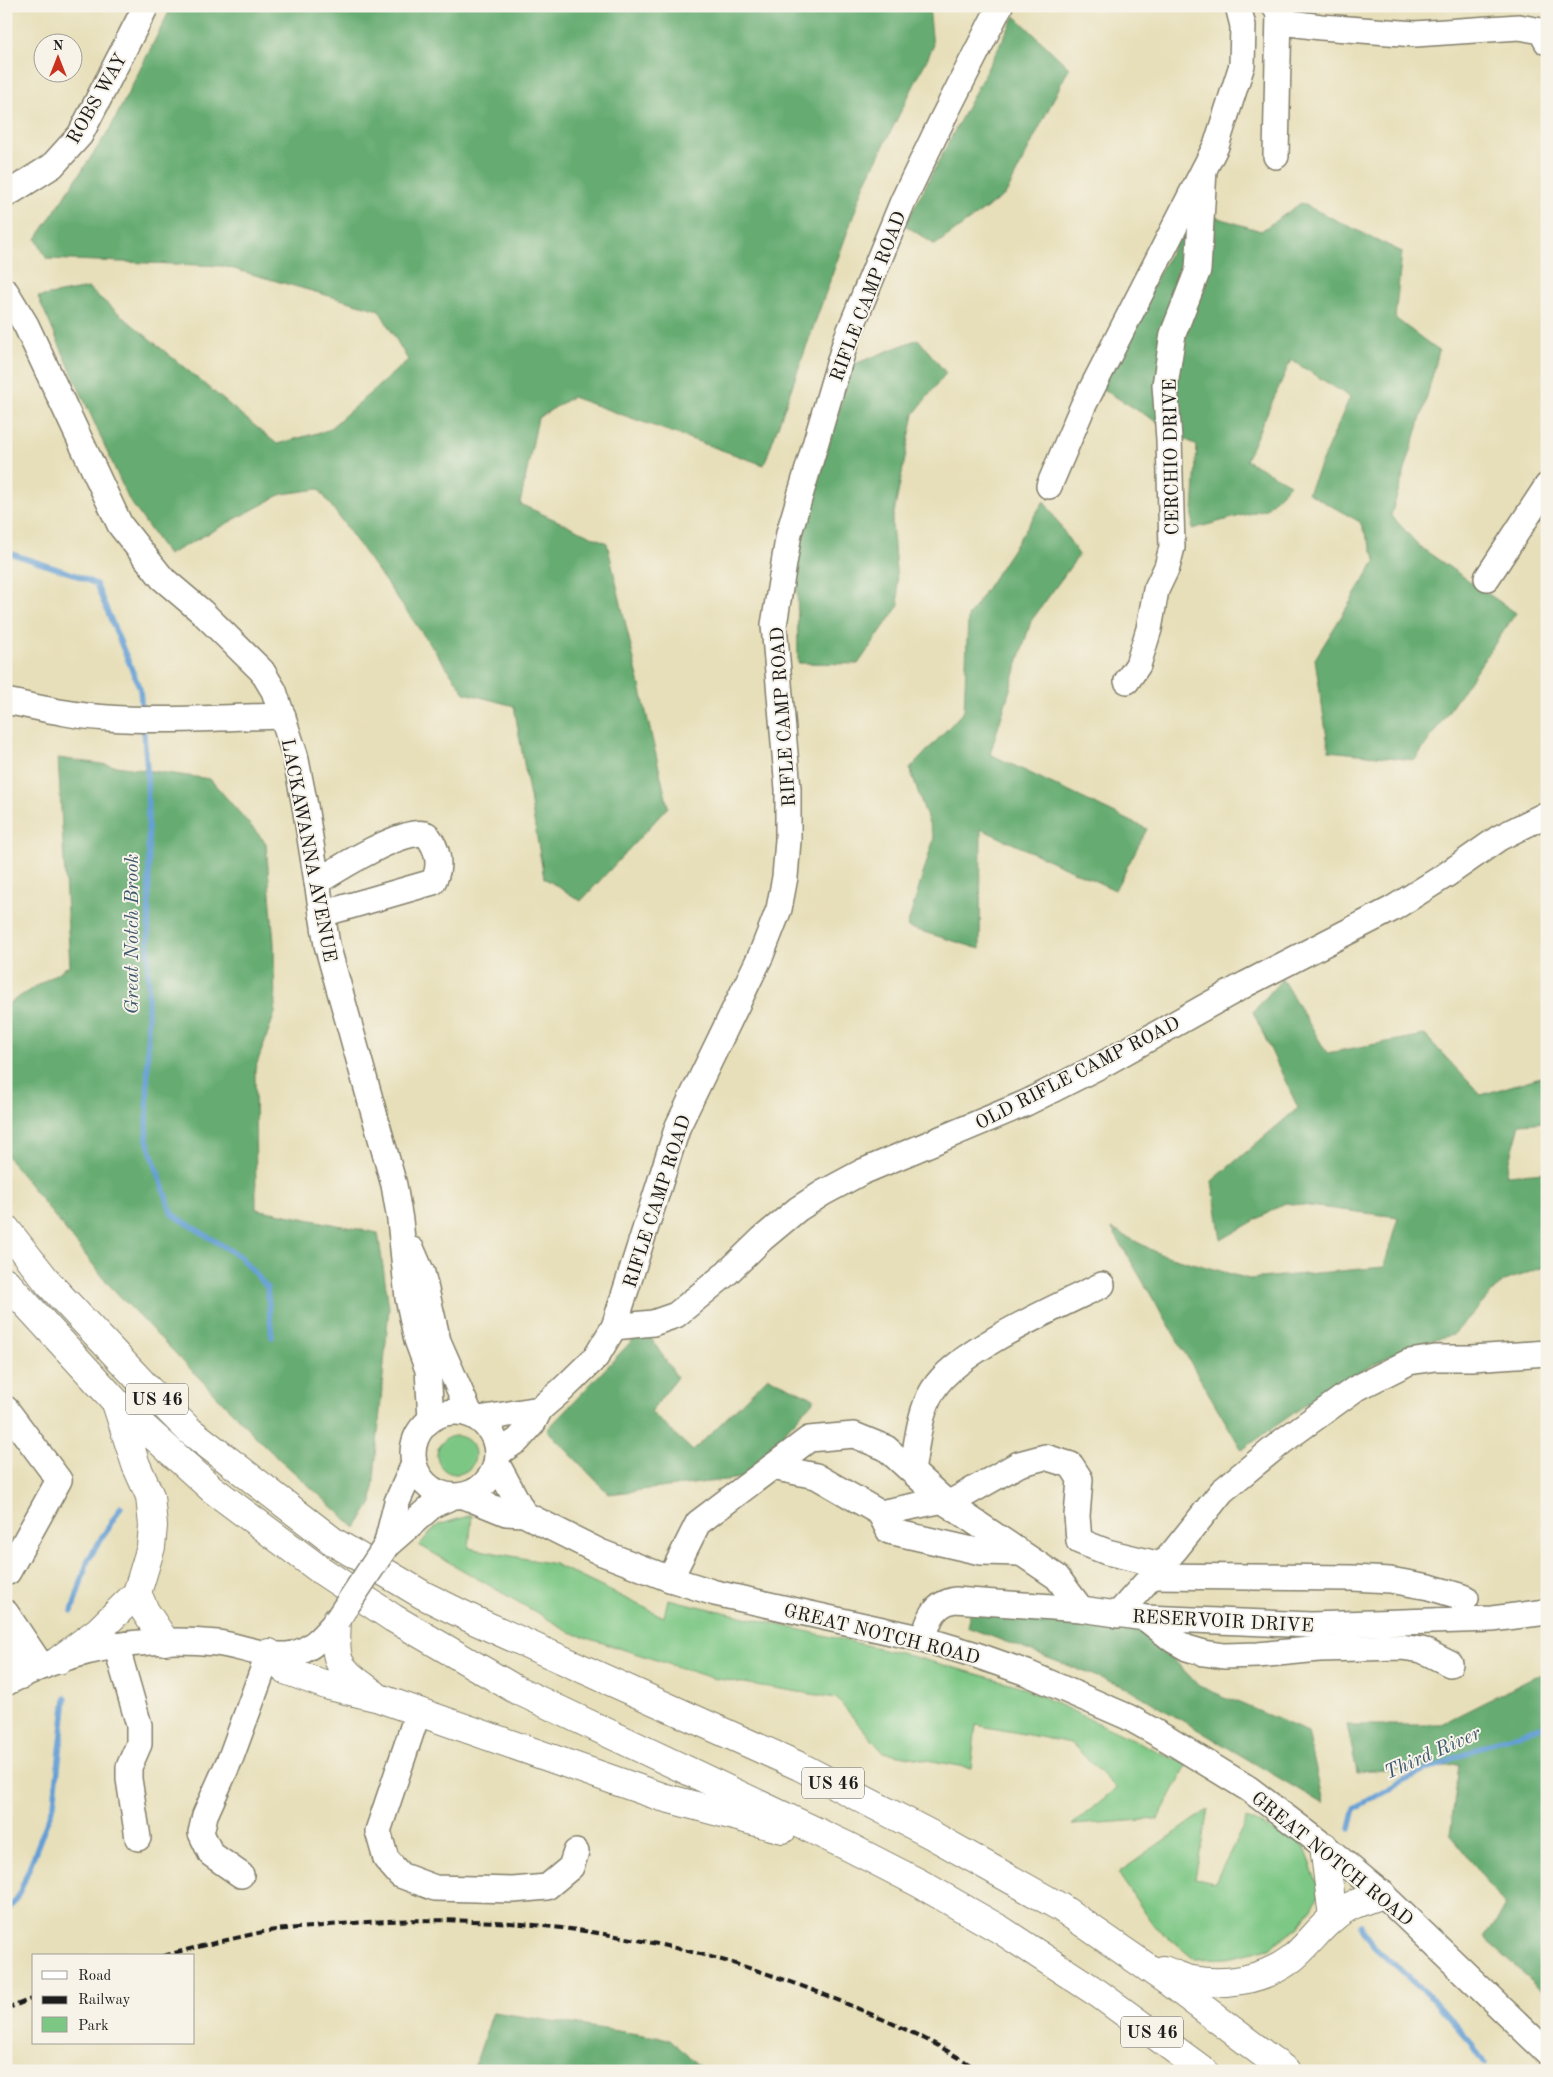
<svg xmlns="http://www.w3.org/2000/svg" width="1553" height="2077" font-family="'Old Standard TT',serif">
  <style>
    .green { fill: #7dc785; stroke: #4c7250 }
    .forest { fill: #66ac72; stroke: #416447 }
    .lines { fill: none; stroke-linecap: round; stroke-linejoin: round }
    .stream { stroke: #649fd4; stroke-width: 5.5 }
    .minor-casing { stroke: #827e6a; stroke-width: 28 }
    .highway-casing { stroke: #827e6a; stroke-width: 30 }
    .minor { stroke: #fff; stroke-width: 25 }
    .highway { stroke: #fff; stroke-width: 28 }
    .rail { stroke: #1c1c1c; stroke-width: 4; stroke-dasharray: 8 4; stroke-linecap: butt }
    .minor-bridge-casing { stroke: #827e6a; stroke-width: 28; stroke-linecap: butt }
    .minor-bridge { stroke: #fff; stroke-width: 25 }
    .labels { text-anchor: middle; stroke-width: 4; stroke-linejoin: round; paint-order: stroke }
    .shield { fill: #f7f3e8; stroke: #5e5c59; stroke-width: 1 }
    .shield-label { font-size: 18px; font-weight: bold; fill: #1c1c1c }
    .street-label { font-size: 19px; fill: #1c1c1c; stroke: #f7f3e8 }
    .water-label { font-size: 20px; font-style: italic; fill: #3c576f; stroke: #f7f3e8 }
  </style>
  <rect width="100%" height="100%" fill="#f7f3e8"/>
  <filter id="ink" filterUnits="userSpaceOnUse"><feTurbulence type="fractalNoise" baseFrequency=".02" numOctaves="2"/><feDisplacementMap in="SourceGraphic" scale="10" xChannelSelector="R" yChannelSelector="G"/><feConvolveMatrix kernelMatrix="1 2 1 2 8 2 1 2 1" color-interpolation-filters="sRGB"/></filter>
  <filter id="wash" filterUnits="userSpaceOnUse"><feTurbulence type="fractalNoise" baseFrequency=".0096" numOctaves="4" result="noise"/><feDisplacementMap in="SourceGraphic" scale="20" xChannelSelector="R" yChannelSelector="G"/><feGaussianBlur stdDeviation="1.12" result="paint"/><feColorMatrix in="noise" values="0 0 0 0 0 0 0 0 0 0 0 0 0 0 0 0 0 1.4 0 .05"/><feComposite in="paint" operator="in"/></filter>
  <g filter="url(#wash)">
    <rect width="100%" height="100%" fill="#e7dfb9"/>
    <!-- green -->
    <g class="green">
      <circle cx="456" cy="1455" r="19"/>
      <polygon points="472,1515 469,1548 554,1564 664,1617 668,1599 900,1653 1017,1685 1187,1765 1158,1819 1072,1825 1116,1788 1071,1743 976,1725 971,1768 883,1752 836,1698 712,1678 572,1633 419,1545 438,1525"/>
      <polygon points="1208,1810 1195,1878 1215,1882 1247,1819 1303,1843 1321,1890 1300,1927 1270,1948 1229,1958 1194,1959 1154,1926 1118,1873"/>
    </g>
    <!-- forest -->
    <g class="forest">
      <polygon points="172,6 929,6 933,47 865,183 764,465 572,397 538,418 520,504 607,543 668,807 581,901 544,878 514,706 465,693 319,489 282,494 168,555 128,498 38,297 88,288 277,444 328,430 408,360 379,310 223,266 47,259 36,239 111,127"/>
      <polygon points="1015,16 1069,68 1006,194 935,245 905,225"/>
      <polygon points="1301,203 1402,252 1395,318 1439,351 1424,408 1391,515 1420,547 1516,613 1415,760 1329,751 1315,659 1376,560 1360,522 1308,493 1350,397 1291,360 1246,460 1290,484 1266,509 1192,529 1197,446 1099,387 1193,210 1261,231"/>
      <polygon points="918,339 946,373 914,414 892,523 899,605 858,664 798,663 797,556 852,365"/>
      <polygon points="1044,501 1079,555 1031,621 990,754 1147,829 1115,890 981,829 980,949 907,927 934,838 910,769 964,711 968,617"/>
      <polygon points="58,758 210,779 266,843 274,943 275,1013 255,1069 256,1209 378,1233 389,1307 372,1503 356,1528 266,1447 110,1286 6,1155 6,1005 70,965"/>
      <polygon points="1282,979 1327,1053 1425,1035 1481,1095 1547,1075 1547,1122 1520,1124 1506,1175 1547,1172 1547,1266 1502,1282 1453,1335 1410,1345 1322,1393 1242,1450 1112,1229 1160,1254 1249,1279 1384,1267 1398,1217 1285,1203 1221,1240 1212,1181 1298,1108 1253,1012"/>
      <polygon points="644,1328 677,1377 651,1412 693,1451 768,1377 815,1399 742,1478 609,1494 547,1430"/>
      <polygon points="970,1612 1139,1624 1199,1686 1308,1732 1323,1804 1129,1689 967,1627"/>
      <polygon points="1547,1671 1547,1784 1541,1828 1547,1842 1547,1994 1484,1938 1506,1907 1450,1834 1459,1765 1357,1772 1347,1725 1439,1725"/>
      <polygon points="493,2012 670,2039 704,2071 473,2071"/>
    </g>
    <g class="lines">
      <!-- stream -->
      <g class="stream">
        <polyline points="6,552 73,574 96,584 140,689 142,712"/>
        <polyline points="143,724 147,769 149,875 147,1140 172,1214 239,1256 267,1287 272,1337"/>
        <polyline points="72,1611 88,1560 121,1507"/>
        <polyline points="1350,1829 1355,1808 1406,1779 1496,1741 1547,1725"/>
        <polyline points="6,1913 18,1897 54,1804 66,1698"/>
        <polyline points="1361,1925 1374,1947 1434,2001 1472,2044 1484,2063"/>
      </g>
    </g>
  </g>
  <g filter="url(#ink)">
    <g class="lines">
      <!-- minor casing -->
      <g class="minor-casing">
        <g id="minor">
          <polyline points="1274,6 1290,23 1321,27 1415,34 1519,27 1541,31 1547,42"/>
          <polyline points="1276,156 1279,11"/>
          <polyline points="6,195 52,166 80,135 146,6"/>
          <polyline points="6,292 26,325 120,525 162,578 202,612 262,671 274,691 295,755 305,806 327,945 394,1185 400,1220 408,1298 417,1340 428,1370 431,1419"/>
          <polyline points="1049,486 1083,406 1216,146 1242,65 1243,26 1238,6"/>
          <polyline points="1487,578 1547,486"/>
          <polyline points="1127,681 1138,665 1149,629 1156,590 1167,567 1172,547 1169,439 1165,385 1173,334 1198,270 1204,170"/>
          <path d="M6,701C40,708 73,716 108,718C166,722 225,717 283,716"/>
          <path d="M317,882C336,870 407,825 427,835C438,849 442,866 433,882L322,914"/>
          <polyline points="412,1250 422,1273 438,1341 470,1414"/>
          <polyline points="614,1327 653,1323 676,1315 727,1273 762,1239 798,1209 823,1193 862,1172 1026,1103 1105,1063 1246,984 1392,909 1446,875 1499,838 1547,814"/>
          <polyline points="6,1409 59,1480 8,1572"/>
          <circle cx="455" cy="1454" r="42"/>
          <polyline points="479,1419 540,1409"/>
          <polyline points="498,1453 518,1440 533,1423 540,1409 562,1390 596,1357 614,1327 678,1126 761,955 779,909 785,877 788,840 788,789 774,625 789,533 846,340 903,201 942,120 1000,6"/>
          <polyline points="497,1464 524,1514"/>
          <polyline points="772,1467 816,1476 880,1513 889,1531 981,1552 1020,1553"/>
          <path d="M912,1471C917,1444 919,1413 933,1390C957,1350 1059,1306 1102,1285"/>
          <polyline points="464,1496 506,1513 524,1514 600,1552 670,1579 715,1593 923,1639 976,1655 1027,1673 1128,1717 1169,1740 1249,1789 1324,1846 1382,1894 1547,2052"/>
          <polyline points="948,1504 1019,1464 1045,1457 1071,1465 1080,1479 1077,1516 1079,1541 1107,1552 1161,1565"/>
          <polyline points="880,1513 944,1500"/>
          <polyline points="386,1546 397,1502 414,1464"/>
          <polyline points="386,1546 433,1505 451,1497"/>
          <polyline points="1151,1576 1352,1578 1390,1580 1429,1587 1466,1598"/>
          <polyline points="670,1579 698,1523 809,1439 854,1435 886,1448 948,1504 1057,1577 1081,1609"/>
          <polyline points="6,1613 42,1667"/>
          <polyline points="1117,1615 1175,1550 1222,1491 1283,1441 1355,1389 1409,1362 1435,1358 1472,1358 1547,1353"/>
          <polyline points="1145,1618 1173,1640 1187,1648 1204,1653 1224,1656 1258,1655 1319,1649 1401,1647 1422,1650 1450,1664"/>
          <path d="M923,1639C929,1620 933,1604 955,1600L1081,1609L1145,1618L1311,1625L1492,1619L1547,1612"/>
          <polyline points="116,1645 139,1725 139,1744 129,1767 129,1779 138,1838"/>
          <polyline points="6,1652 22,1676"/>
          <path d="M6,1683C72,1648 143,1636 217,1643C241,1646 268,1659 293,1654C313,1649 324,1635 337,1620"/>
          <polyline points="418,1712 378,1831 386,1859 400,1875 435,1888 513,1890 547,1887 571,1867 576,1852"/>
          <polyline points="241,1875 211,1854 201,1833 205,1815 231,1757 269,1653"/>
        </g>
      </g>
      <!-- highway casing -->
      <g class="highway-casing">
        <g id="highway">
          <polyline points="6,1229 50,1285 149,1390 190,1431 334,1542 423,1595 476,1621 799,1766 930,1834 1060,1907 1170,1983 1286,2071"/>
          <polyline points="6,1282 116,1402 212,1489 319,1569 393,1618 515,1689 847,1846 919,1883 1001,1930 1099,1994 1204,2071"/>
          <polyline points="137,1593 145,1611 165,1641"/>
          <path d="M337,1620C334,1667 337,1666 374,1694"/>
          <polyline points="269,1653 285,1670 329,1686 379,1698 662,1797 783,1829"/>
          <polyline points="59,1660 98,1631 137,1593 151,1547 153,1526 150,1496 136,1465 116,1403"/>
          <polyline points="1324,1846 1333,1917"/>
          <path d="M1163,1970C1173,1973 1182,1978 1192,1980C1225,1986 1263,1980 1290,1960C1307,1947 1318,1929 1334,1917C1347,1905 1366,1900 1382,1894"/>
        </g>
      </g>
      <!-- minor -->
      <use href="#minor" class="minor"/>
      <!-- highway -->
      <use href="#highway" class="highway"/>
      <!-- rail -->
      <g class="rail">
        <path d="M163,1956C196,1947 230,1939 263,1932C285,1928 308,1928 330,1925C508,1908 691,1936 854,2007C897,2025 941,2044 979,2071"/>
        <polyline points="6,2009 34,1998"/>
      </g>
      <!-- minor-bridge casing -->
      <g class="minor-bridge-casing">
        <polyline id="minor-bridge" points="337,1620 386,1546"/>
      </g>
      <!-- minor-bridge -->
      <use href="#minor-bridge" class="minor-bridge"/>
    </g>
  </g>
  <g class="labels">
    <!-- shield labels -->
    <g class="shield">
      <rect x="126" y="1383.5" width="62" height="31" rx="4"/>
      <rect x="802" y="1767.5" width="62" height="31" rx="4"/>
      <rect x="1121" y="2016.5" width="62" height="31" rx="4"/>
    </g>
    <g class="shield-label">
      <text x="157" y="1405">US 46</text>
      <text x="833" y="1789">US 46</text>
      <text x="1152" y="2038">US 46</text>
    </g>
    <!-- street labels -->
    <g class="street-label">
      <text transform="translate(96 98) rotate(-60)" y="7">ROBS WAY</text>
      <text transform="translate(867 296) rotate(-69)" y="7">RIFLE CAMP ROAD</text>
      <text transform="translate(1170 457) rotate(-91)" y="7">CERCHIO DRIVE</text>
      <text transform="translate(782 717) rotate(-94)" y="7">RIFLE CAMP ROAD</text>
      <text transform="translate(310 850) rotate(79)" y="7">LACKAWANNA AVENUE</text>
      <text transform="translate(1077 1072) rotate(-27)" y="7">OLD RIFLE CAMP ROAD</text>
      <text transform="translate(656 1201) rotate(-72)" y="7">RIFLE CAMP ROAD</text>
      <text transform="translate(1223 1620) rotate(3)" y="7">RESERVOIR DRIVE</text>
      <text transform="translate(882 1633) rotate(14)" y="7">GREAT NOTCH ROAD</text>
      <text transform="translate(1333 1858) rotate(39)" y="7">GREAT NOTCH ROAD</text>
    </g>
    <!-- water labels -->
    <g class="water-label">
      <text transform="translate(131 934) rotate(-90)" y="7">Great Notch Brook</text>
      <text transform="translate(1432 1752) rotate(-24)" y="7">Third River</text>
    </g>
  </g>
  <!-- margin -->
  <rect width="1553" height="2077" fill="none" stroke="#f7f3e8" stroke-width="25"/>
  <!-- legend -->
  <rect x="32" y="1954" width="162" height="90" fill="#f7f3e8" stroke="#9f9d96"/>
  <rect x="42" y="1971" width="25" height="8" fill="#ffffff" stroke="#9f9d96"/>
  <text x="78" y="1980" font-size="15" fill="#1c1c1c">Road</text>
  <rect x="42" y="1996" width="25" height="8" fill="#1c1c1c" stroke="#9f9d96"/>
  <text x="78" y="2004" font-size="15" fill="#1c1c1c">Railway</text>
  <rect x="42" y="2017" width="25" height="15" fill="#7dc785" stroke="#9f9d96"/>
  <text x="78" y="2030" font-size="15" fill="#1c1c1c">Park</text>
  <!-- north arrow -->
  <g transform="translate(58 58)"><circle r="24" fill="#f7f3e8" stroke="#9f9d96"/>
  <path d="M0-4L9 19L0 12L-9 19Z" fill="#c8321e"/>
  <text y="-8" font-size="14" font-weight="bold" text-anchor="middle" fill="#1c1c1c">N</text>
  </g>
</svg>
